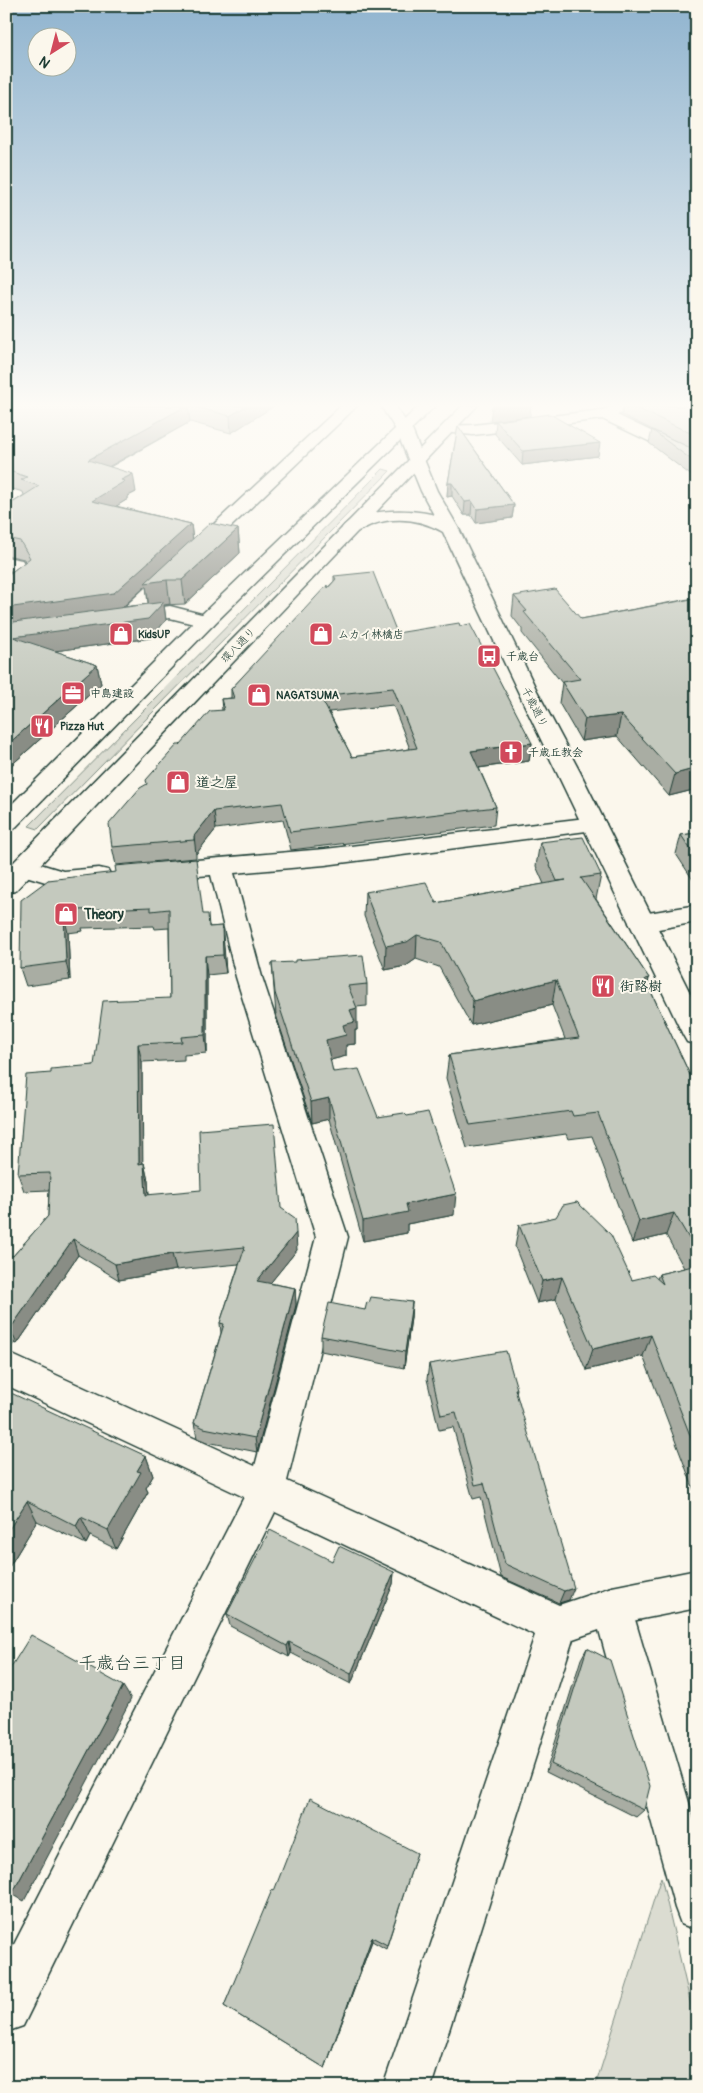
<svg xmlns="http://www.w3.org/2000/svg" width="703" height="2093" font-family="Pangolin,'Klee One',sans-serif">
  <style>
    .green { fill: #dbdcd1; stroke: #7d8c82 }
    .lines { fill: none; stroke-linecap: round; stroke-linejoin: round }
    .minor-casing { stroke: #1f3d34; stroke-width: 3 }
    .tertiary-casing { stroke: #1f3d34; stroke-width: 3 }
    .primary-casing { stroke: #1f3d34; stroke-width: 3 }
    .minor { fill: #fbf7ec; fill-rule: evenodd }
    .tertiary { fill: #fbf7ec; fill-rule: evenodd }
    .primary { fill: #fbf7ec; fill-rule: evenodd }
    .wall { fill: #a9ada3; stroke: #1f3d34; fill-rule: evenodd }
    .shaded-wall { fill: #898d85; stroke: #1f3d34 }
    .building { fill: #c4c9be; stroke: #1f3d34; fill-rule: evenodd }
    .labels { text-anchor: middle; stroke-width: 4; stroke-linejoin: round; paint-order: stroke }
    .far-poi-label { font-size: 11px; font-weight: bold; fill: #1f3d34; stroke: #fbf7ec; text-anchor: start }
    .far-street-label { font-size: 11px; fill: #1f3d34; stroke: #fbf7ec }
    .poi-label { font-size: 14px; font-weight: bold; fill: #1f3d34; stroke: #fbf7ec; text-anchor: start }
    .near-neighbourhood-label { font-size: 18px; fill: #1f3d34; stroke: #fbf7ec }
  </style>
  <rect width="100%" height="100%" fill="#fbf7ec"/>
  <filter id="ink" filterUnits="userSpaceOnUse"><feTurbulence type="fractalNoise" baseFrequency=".02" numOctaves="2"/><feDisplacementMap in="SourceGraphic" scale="10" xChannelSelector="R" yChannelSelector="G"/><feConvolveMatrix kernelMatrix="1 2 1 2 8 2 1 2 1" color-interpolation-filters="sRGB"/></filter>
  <g filter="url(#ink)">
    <!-- green -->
    <g class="green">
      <polygon points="383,469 390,471 38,829 29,826"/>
      <polygon points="661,1877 697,2031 697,2087 595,2087"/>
    </g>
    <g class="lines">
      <!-- minor casing -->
      <g class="minor-casing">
        <g id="minor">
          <polygon points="341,406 357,406 144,610 170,606 213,617 216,621 213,625 206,627 170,618 124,624 117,622 115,618 117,614"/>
          <polygon points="614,406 636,406 634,409 617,415 697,453 697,464 602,419 473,435 443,432 440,429 443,426 473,425 602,410"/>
          <polygon points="6,557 22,560 32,576 12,591 6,592 6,579 13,574 9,568 6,567"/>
          <polygon points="594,817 602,819 606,824 602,829 325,865 234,873 262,977 348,1237 287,1481 559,1605 612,1587 626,1592 631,1606 697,1830 697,1930 681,1924 675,1908 599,1630 573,1639 431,2087 383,2087 535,1635 275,1512 23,2026 6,2032 6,1960 244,1497 6,1385 6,1352 255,1466 316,1237 236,977 211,875 161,879 153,877 149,871 153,865 161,863 325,849"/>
          <polygon points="24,859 63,871 99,868 108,870 111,876 108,882 62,887 16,873 12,867 16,861"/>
          <polygon points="697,905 697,922 642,932 633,929 629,923 633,917 642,914"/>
        </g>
      </g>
      <!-- tertiary casing -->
      <g class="tertiary-casing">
        <g id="tertiary">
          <path d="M381,406H395L412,430L437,491L459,529L537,691L580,772L697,1007V1045L687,1042L683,1035C603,867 521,701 443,532C420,519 396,516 371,525C362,529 355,534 345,532L342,528C356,508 412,508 434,515L421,491L396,430Z"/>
          <polygon points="697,1570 697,1608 612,1625 598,1620 593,1606 598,1592 612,1587"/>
        </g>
      </g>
      <!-- primary casing -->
      <g class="primary-casing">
        <g id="primary">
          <polygon points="419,406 435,406 213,625 14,829 6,831 6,810 199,617"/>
          <polygon points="462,406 477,406 15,891 6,893 6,870"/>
        </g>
      </g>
      <!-- minor -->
      <use href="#minor" class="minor"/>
      <!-- tertiary -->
      <use href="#tertiary" class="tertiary"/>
      <!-- primary -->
      <use href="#primary" class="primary"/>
    </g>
    <!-- wall -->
    <g class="wall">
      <path d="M6,406H274L231,433L190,422L110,467L136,492L128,496V499L116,506L191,524L193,540L238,529L240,553L185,604L164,605L166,620L151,638L55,651L97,665L101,684L6,770V507L24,495L23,492L6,487ZM6,555L24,559L25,562L10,573ZM146,586L148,604L123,607Z"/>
      <polygon points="623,406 697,406 697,480 649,443 652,430 690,448 622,415"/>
      <polygon points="496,421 598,456 522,465 495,434"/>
      <polygon points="458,426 514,505 512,518 476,523 471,515 464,515 452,496 447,497 448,483"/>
      <path d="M334,576L397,633L532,743L529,761L479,768L496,807L494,825L291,850L283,820L216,829L196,854V858L116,865L112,847L147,784L180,745L222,710L221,699L231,698V689L334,581ZM393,705L410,749L352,757L329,712Z"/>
      <polygon points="697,591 697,789 669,796 617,736 581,741 559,703 562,683 522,633 522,629 512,616 514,596 581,619 694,598 696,592"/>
      <polygon points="697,833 697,886 676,854 681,835"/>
      <polygon points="540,842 601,875 596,899 649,978 648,985 697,1090 697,1498 643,1356 586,1370 556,1299 537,1303 515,1247 519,1225 632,1280 657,1279 659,1274 684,1268 666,1235 632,1243 592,1136 568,1139 566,1134 467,1148 446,1078 449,1055 565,1039 552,1005 471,1025 439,967 416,959 406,966 385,970 364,916 365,892 436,903 544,884 536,866"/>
      <polygon points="48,880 203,914 210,927 222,926 226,973 207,975 207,1053 184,1055 184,1060 142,1062 142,1164 144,1163 148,1181 149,1195 281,1208 297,1250 270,1283 295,1288 296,1305 257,1452 207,1442 197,1438 194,1423 221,1333 220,1323 239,1264 176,1270 119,1280 78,1255 17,1344 14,1343 8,1351 6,1351 6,1254 13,1256 48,1216 49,1190 24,1191 18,1174 51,1073 94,1065 170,998 169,928 155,929 154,926 82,928 83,931 68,933 70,980 26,986 20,968"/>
      <polygon points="272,963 367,984 367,1006 356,1007 357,1030 355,1030 355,1044 346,1045 346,1056 330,1060 333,1072 378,1117 454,1215 407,1224 407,1233 363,1241 329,1119 312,1123 276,1015"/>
      <polygon points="412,1302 411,1318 404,1368 321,1351 321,1336 365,1310 369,1303"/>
      <polygon points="429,1364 517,1389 516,1393 569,1600 559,1603 501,1577 481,1497 473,1499 453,1427 439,1430 427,1379"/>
      <polygon points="6,1401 146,1456 153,1476 146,1488 148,1492 116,1549 90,1536 86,1544 37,1521 6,1572"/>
      <polygon points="332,1561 394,1572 393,1584 351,1684 291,1653 289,1657 230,1626 227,1614"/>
      <polygon points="587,1648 644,1810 636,1817 546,1772 581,1659"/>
      <polygon points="417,1853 386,1949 372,1941 325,2068 224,2006 274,1891"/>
    </g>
    <!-- shaded-wall -->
    <g class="shaded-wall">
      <polygon points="186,406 188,406 190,422 90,477 88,460"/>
      <polygon points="246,406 274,406 231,433 230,416"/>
      <polygon points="492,406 531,406 530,416 490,421"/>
      <polygon points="600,443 598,456 522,465 523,451"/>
      <polygon points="133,474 136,492 128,496 128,499 95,519 92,501 121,480"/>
      <polygon points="448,483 452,483 452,496 447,497"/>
      <polygon points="472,501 471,515 464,515 465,502"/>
      <polygon points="514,505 512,518 476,523 477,509"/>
      <polygon points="191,524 193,542 167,580 170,604 164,605 166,620 151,638 18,656 13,637 149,607 146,586 117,612 6,627 6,608"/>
      <polygon points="238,529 240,553 185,604 182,580"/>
      <polygon points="6,555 10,574 6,577"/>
      <polygon points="97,665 101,684 6,770 6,746"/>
      <polygon points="621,715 617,736 581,741 585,719"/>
      <polygon points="532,743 529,761 470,769 471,751"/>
      <polygon points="697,768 697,789 669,796 675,774"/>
      <polygon points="214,811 216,829 196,854 194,836"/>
      <polygon points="64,915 68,933 70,980 66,962"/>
      <polygon points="222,926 224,945 226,973 223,955"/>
      <polygon points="417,935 416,959 406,966 385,970 386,946"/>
      <polygon points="205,956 207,975 207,1053 205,1035"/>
      <polygon points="649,978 643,1003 645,979"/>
      <polygon points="556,980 552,1005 471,1025 473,1001"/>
      <polygon points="357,1008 357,1030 355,1030 355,1044 346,1045 346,1056 327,1061 326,1040 343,1025 350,1010"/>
      <polygon points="138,1044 142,1062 143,1181 139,1164"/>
      <polygon points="329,1098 329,1119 312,1123 311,1102"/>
      <polygon points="144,1163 148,1181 150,1212 146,1195"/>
      <polygon points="456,1194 454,1215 407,1224 407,1233 363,1241 363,1221 406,1204"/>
      <polygon points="674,1213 666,1235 632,1243 639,1221"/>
      <polygon points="296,1233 297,1250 259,1297 257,1281"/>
      <polygon points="73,1239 78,1255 17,1344 10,1329"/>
      <polygon points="172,1254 176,1270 119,1280 115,1264"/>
      <polygon points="562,1277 556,1299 537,1303 542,1281"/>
      <polygon points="295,1288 296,1305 257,1452 255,1438"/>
      <polygon points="412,1302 411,1318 404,1368 405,1352"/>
      <polygon points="6,1327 14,1343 8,1351 6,1347"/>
      <polygon points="651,1335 643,1356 586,1370 593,1349"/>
      <polygon points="146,1456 153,1476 146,1488 148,1492 116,1549 108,1530 137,1471"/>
      <polygon points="27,1501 37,1521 6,1572 6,1534"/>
      <polygon points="81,1517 90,1536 86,1544 76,1526"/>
      <polygon points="394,1572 393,1584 351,1684 351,1674"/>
      <polygon points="574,1588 569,1600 559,1603 564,1591"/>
      <polygon points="289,1642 291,1653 289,1657 287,1646"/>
      <polygon points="123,1686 131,1699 24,1901 12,1894"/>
      <polygon points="372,1937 372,1941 325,2068"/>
    </g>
    <!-- building -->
    <g class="building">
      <polygon points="6,406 186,406 88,460 133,474 121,480 125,481 92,501 191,524 114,593 6,608 6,574 9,574 30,558 20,541 6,538 6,507 39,486 21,480 27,477 6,470"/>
      <polygon points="192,406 246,406 230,416"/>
      <polygon points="632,406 697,406 697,436"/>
      <polygon points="550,414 600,443 523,451 496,421"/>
      <polygon points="458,426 486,466 514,505 477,509 472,501 465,502 452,483 448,483"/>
      <polygon points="652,430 697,451 697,464"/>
      <polygon points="210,523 238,529 182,580 167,580 145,583"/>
      <path d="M373,572L397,633L459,623L460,626L470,624L532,743L471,751L496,807L290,832L282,803L214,811L194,836V840L112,847L109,824L140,788L147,784L146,780L177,745H180L210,711L224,710L221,699L234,698L231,689L327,585L328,588L336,579L334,576ZM393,688L417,748L352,757L320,696Z"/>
      <polygon points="555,589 581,619 697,598 697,644 694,645 697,648 697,768 675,774 621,715 585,719 562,682 580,679 524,612 527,611 514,596"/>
      <polygon points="164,602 148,619 13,637 97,665 6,746 6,623"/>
      <polygon points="697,833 697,859 681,835"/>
      <polygon points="583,837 601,875 581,878 649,978 645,979 697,1090 697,1252 674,1213 639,1221 598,1113 573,1116 571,1111 470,1125 449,1055 579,1038 556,980 473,1001 441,942 417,935 407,942 386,946 365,892 426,882 436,903 566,880 557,881 540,842"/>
      <polygon points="196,859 203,914 208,914 209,927 222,926 223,955 205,956 205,1035 181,1037 182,1042 138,1044 139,1164 144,1163 146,1195 201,1190 199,1130 274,1124 281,1208 295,1218 296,1233 257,1281 295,1288 255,1438 204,1428 194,1423 224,1324 220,1323 245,1247 172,1254 115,1264 73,1239 10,1329 6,1327 6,1254 13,1256 48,1216 50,1173 18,1174 26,1075 51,1073 51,1069 94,1065 103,1001 170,998 169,909 151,911 151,907 78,910 78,913 64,915 66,962 20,968 21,900 48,880 116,872 115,866"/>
      <polygon points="363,955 367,984 348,986 357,1008 350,1010 355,1022 343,1025 346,1035 326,1040 333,1072 359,1069 378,1117 404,1113 407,1116 428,1112 456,1194 406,1204 408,1212 363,1221 329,1098 311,1102 275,993 272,963 295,962 295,960"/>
      <polygon points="577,1202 611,1235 632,1280 653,1275 663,1284 659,1274 697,1265 697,1453 651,1335 593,1349 562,1277 542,1281 519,1225 556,1217 563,1205"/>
      <polygon points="371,1297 412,1302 405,1352 321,1336 329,1303 365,1310 367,1302 369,1303"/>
      <polygon points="506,1351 517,1389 515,1389 574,1588 564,1591 505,1564 484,1483 475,1485 456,1412 441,1415 429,1364"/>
      <polygon points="11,1393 146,1456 137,1471 141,1472 108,1530 81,1517 76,1526 27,1501 6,1534 6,1401"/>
      <polygon points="270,1530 332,1561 339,1546 394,1572 351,1674 289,1642 287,1646 227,1614"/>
      <polygon points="31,1635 123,1686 12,1894 6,1890 6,1675"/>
      <polygon points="587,1648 610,1660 650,1786 644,1810 551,1764"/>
      <polygon points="310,1798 417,1853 387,1945 372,1937 325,2068 224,2006 272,1890 274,1891"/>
    </g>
  </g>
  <!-- sky -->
  <linearGradient id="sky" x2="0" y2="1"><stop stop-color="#90b4cf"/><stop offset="0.58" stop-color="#fdfbf6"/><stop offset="1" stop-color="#fdfbf6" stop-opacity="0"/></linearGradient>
  <rect width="703" height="699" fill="url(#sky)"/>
  <!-- icons -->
  <defs>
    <g id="shop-square" transform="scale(1.25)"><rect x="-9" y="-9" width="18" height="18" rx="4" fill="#d1495b" stroke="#fbf7ec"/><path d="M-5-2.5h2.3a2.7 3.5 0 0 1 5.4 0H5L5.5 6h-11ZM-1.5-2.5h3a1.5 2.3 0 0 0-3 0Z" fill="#fff"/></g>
    <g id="bus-square" transform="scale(1.25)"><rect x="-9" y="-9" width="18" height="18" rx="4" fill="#d1495b" stroke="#fbf7ec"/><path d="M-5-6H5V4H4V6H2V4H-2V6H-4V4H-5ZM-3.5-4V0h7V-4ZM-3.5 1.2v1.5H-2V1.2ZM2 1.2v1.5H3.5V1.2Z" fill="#fff"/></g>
    <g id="office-square" transform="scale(1.25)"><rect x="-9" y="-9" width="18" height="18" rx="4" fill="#d1495b" stroke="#fbf7ec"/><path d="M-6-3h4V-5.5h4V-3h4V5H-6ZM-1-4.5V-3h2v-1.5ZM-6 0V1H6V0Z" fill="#fff"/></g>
    <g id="restaurant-square" transform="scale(1.25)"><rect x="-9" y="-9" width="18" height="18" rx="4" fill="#d1495b" stroke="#fbf7ec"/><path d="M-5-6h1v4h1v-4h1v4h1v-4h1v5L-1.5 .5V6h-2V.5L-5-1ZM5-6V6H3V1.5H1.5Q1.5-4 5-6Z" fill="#fff"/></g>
    <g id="church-square" transform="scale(1.25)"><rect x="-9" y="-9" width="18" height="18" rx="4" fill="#d1495b" stroke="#fbf7ec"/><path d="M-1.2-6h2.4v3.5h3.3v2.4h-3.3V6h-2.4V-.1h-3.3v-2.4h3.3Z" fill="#fff"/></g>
  </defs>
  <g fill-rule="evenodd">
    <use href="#shop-square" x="121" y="634"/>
    <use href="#shop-square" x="321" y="634"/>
    <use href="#bus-square" x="489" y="656"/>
    <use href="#office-square" x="73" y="693"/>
    <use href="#shop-square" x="259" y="695"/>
    <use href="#restaurant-square" x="42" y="726"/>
    <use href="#church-square" x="511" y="752"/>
    <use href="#shop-square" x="178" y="782"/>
    <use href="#shop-square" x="66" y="914"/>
    <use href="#restaurant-square" x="603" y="986"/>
  </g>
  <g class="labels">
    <!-- far-poi labels -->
    <g class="far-poi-label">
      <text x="138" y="638">KidsUP</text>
      <text x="338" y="638">ムカイ林檎店</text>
      <text x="506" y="660">千歳台</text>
      <text x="90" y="697">中島建設</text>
      <text x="276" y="699">NAGATSUMA</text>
      <text x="60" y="730">Pizza Hut</text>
      <text x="528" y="756">千歳丘教会</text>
    </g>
    <!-- far-street labels -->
    <g class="far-street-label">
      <text transform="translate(238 645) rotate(-46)" y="4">環八通り</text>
      <text transform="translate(535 707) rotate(63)" y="4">千歳通り</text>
    </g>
    <!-- poi labels -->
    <g class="poi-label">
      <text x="196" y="787">道之屋</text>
      <text x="84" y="919">Theory</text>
      <text x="620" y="991">街路樹</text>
    </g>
    <!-- near-neighbourhood labels -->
    <g class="near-neighbourhood-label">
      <text x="132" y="1669">千歳台三丁目</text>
    </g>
  </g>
  <!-- margin -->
  <rect width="703" height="2093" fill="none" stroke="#fbf7ec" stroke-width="25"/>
  <rect x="12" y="12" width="678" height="2068" fill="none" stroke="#1f3d34" stroke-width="2" filter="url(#ink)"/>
  <!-- north arrow -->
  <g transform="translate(52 52) rotate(216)"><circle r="24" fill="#fbf7ec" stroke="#a3ada2"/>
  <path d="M0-4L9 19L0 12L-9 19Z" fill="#d1495b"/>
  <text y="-8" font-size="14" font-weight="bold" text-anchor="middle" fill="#1f3d34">N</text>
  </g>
</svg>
